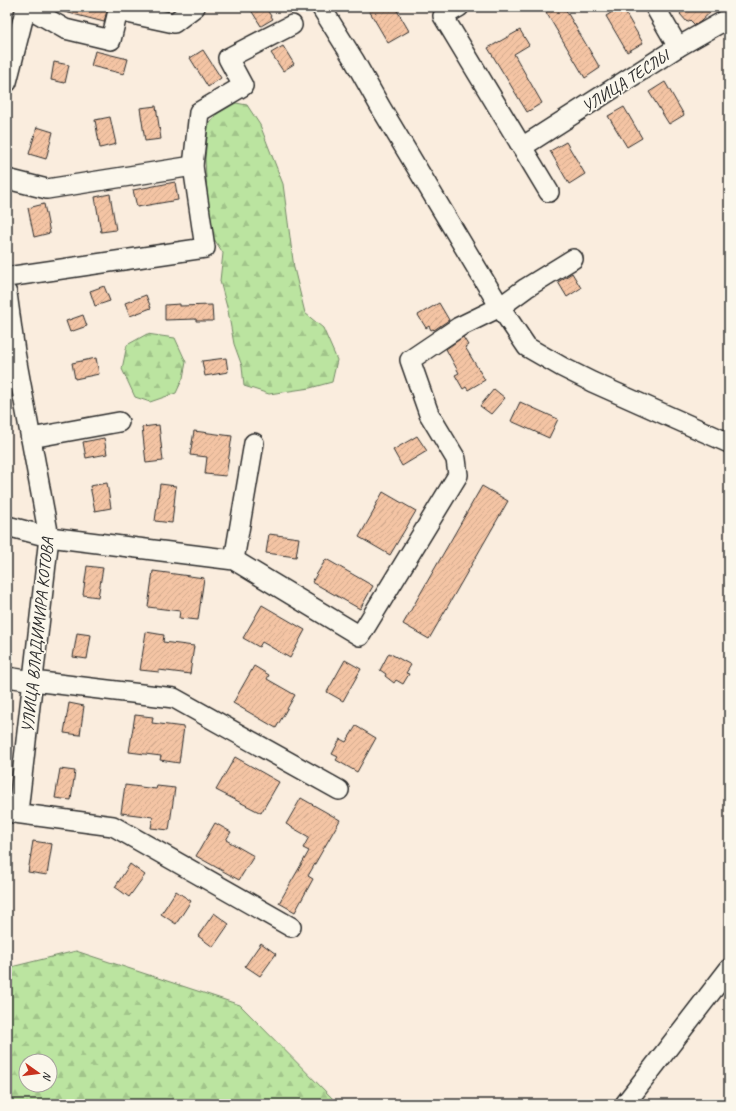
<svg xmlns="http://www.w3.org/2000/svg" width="736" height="1111" font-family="Caveat,sans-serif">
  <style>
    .forest { fill: url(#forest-firs); stroke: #738866; fill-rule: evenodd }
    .building { fill: url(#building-hatch); stroke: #2b2b2b }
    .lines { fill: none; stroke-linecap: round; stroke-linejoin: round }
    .minor-casing { stroke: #2b2b2b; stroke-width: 22 }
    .minor { stroke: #fbf7ec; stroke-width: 19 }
    .labels { text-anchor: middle; stroke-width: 3.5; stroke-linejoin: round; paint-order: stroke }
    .street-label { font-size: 17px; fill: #2b2b2b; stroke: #fbf7ec }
  </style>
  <defs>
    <pattern id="forest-firs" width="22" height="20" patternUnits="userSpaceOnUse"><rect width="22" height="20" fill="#bbe4a0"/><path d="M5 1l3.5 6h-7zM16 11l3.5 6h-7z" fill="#a1c48a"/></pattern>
    <pattern id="building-hatch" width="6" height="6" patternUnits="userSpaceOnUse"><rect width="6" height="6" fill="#f4c4a4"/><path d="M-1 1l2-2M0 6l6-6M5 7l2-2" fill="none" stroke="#d1a98d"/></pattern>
  </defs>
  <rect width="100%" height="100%" fill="#faedde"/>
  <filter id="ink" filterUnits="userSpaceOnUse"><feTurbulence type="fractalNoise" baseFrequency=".025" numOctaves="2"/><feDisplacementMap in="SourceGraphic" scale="8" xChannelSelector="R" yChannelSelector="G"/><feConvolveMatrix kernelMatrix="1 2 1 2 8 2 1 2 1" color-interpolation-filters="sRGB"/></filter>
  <g filter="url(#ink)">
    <!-- forest -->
    <g class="forest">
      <polygon points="236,103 247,105 260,125 283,184 294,268 305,313 323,328 337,360 332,382 310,388 269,394 244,386 242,366 234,344 228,311 220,281 223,253 209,231 205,159 208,126 217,114"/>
      <polygon points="147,334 175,338 186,362 183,378 176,393 150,402 135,397 122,369 127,345"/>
      <path d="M76,951L240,1005L338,1104H7V968ZM26,1061H50V1085H26Z"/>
    </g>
    <!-- building -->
    <g class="building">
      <polygon points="62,7 108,7 104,22 61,11"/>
      <polygon points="249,7 265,7 273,19 261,26"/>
      <polygon points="367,7 395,7 409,31 388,43"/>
      <polygon points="543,7 564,7 600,68 585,78"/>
      <polygon points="620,7 622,7 643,43 627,52 606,16"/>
      <polygon points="678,7 716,7 700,22 695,25 690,20 687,22 680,14 682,11"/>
      <polygon points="520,30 529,45 514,54 542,103 527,112 488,48"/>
      <polygon points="283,46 294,64 283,71 271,53"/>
      <polygon points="203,50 221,78 208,87 190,58"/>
      <polygon points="95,51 128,59 124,74 91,66"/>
      <polygon points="54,62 69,65 65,83 51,80"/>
      <polygon points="665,82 684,115 669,124 649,92"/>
      <polygon points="156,106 161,139 145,141 140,108"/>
      <polygon points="624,107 642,138 627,147 608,116"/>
      <polygon points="110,117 116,144 100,148 95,120"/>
      <polygon points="37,127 53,132 46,159 29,154"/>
      <polygon points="566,142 585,174 569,184 550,151"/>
      <polygon points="175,182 178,200 137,207 133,190"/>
      <polygon points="110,194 116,230 101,232 95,197"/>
      <polygon points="44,204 50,233 34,237 28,208"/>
      <polygon points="572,273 581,288 567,297 558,282"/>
      <polygon points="104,286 110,301 95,306 90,291"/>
      <polygon points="146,295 151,308 130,316 125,303"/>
      <polygon points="439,303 449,320 434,330 433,329 431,330 429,326 426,328 418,315"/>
      <polygon points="180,304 180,306 212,305 213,321 196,321 196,319 165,320 165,305"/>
      <polygon points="83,315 87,326 70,332 66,321"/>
      <polygon points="463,337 468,345 465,347 485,380 468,390 466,387 463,389 455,375 459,373 446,349"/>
      <polygon points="96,358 99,374 75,379 72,363"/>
      <polygon points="226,358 228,372 205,376 202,361"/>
      <polygon points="494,389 505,398 491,414 480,406"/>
      <polygon points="520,402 558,419 549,438 511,421"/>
      <polygon points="159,425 163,461 146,463 142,427"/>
      <polygon points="194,431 232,436 226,476 205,474 207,457 190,455"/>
      <polygon points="417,436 427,451 402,466 393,450"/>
      <polygon points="104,438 107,454 86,458 83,442"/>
      <polygon points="107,483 111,508 95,511 90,486"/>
      <polygon points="160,484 176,486 172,523 155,521"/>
      <polygon points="482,486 508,501 429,639 403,624"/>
      <polygon points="383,492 416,511 390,555 359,537 375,509 374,508"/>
      <polygon points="269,534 299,538 296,557 266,553"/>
      <polygon points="326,559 373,586 360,609 312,582"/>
      <polygon points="87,566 103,568 98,597 83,595"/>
      <polygon points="153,571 204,578 198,620 179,618 180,611 148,607"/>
      <polygon points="262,605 305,630 290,658 262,642 259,647 243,638"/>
      <polygon points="146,632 164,635 163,642 194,646 190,674 159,670 159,672 140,670"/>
      <polygon points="77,633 91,635 87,659 73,657"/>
      <polygon points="389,653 411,665 406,673 409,674 403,684 396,680 394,683 385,676 386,674 380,670"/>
      <polygon points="345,660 361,669 343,701 327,692"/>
      <polygon points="254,666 269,675 267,679 295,695 276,728 233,703"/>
      <polygon points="69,703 84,706 80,735 64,733"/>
      <polygon points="135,715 153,717 152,723 184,727 179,763 160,760 161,756 129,752"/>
      <polygon points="356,726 376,738 357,772 336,760 338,757 332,754 340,739 346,742"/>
      <polygon points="235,757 279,782 261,813 216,790"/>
      <polygon points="60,769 75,771 71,800 55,798"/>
      <polygon points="125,785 156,789 157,786 175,788 169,830 151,828 153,817 121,813"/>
      <polygon points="301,798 340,820 308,876 313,879 295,912 279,903 309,851 303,848 309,837 286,824"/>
      <polygon points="215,823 231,832 226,840 254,856 239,880 196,856"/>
      <polygon points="33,841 52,844 47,875 28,872"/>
      <polygon points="130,864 145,875 129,897 115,887"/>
      <polygon points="176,891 191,901 176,924 161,914"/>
      <polygon points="214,913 229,924 213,947 198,936"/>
      <polygon points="261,943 276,954 260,976 245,966"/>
    </g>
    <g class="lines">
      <!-- minor casing -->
      <g class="minor-casing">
        <g id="minor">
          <polyline points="27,7 65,29 111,40 118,11 174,23 195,7"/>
          <polyline points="321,7 354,60 381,108 500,307 527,347 562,367 592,382 729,443"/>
          <polyline points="459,7 443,16 549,192"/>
          <polyline points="655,7 678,47"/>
          <polyline points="7,82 26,7"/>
          <polyline points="522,147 678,47 729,18"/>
          <polyline points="7,179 47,189 193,166"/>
          <polyline points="7,277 205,248 193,166 199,112 243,86 228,58 292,25"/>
          <polyline points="7,293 15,352 49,537 18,812"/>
          <polyline points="31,438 119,422"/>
          <polyline points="7,526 49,537 234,560 360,636 458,475 456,459 429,414 410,360 459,327 500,307 526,288 573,259"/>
          <polyline points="234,560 254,443"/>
          <polyline points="7,677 33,681 174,698 339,790"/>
          <polyline points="7,812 113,826 291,927"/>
          <polyline points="625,1104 729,969"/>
        </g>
      </g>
      <!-- minor -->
      <use href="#minor" class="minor"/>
    </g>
  </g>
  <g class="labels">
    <!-- street labels -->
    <g class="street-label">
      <text transform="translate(625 81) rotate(-33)" y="6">УЛИЦА ТЕСЛЫ</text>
      <text transform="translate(37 635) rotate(-84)" y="6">УЛИЦА ВЛАДИМИРА КОТОВА</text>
    </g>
  </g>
  <!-- margin -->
  <rect width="736" height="1111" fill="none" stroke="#fbf7ec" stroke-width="24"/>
  <rect x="12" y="12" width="712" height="1087" fill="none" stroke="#2b2b2b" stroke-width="1.5" filter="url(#ink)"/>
  <!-- north arrow -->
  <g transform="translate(38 1073) rotate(104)"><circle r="19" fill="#fbf7ec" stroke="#a8a59f"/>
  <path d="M0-3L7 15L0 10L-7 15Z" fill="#c8321e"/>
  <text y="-6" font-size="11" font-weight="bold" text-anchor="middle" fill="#2b2b2b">N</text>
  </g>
</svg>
